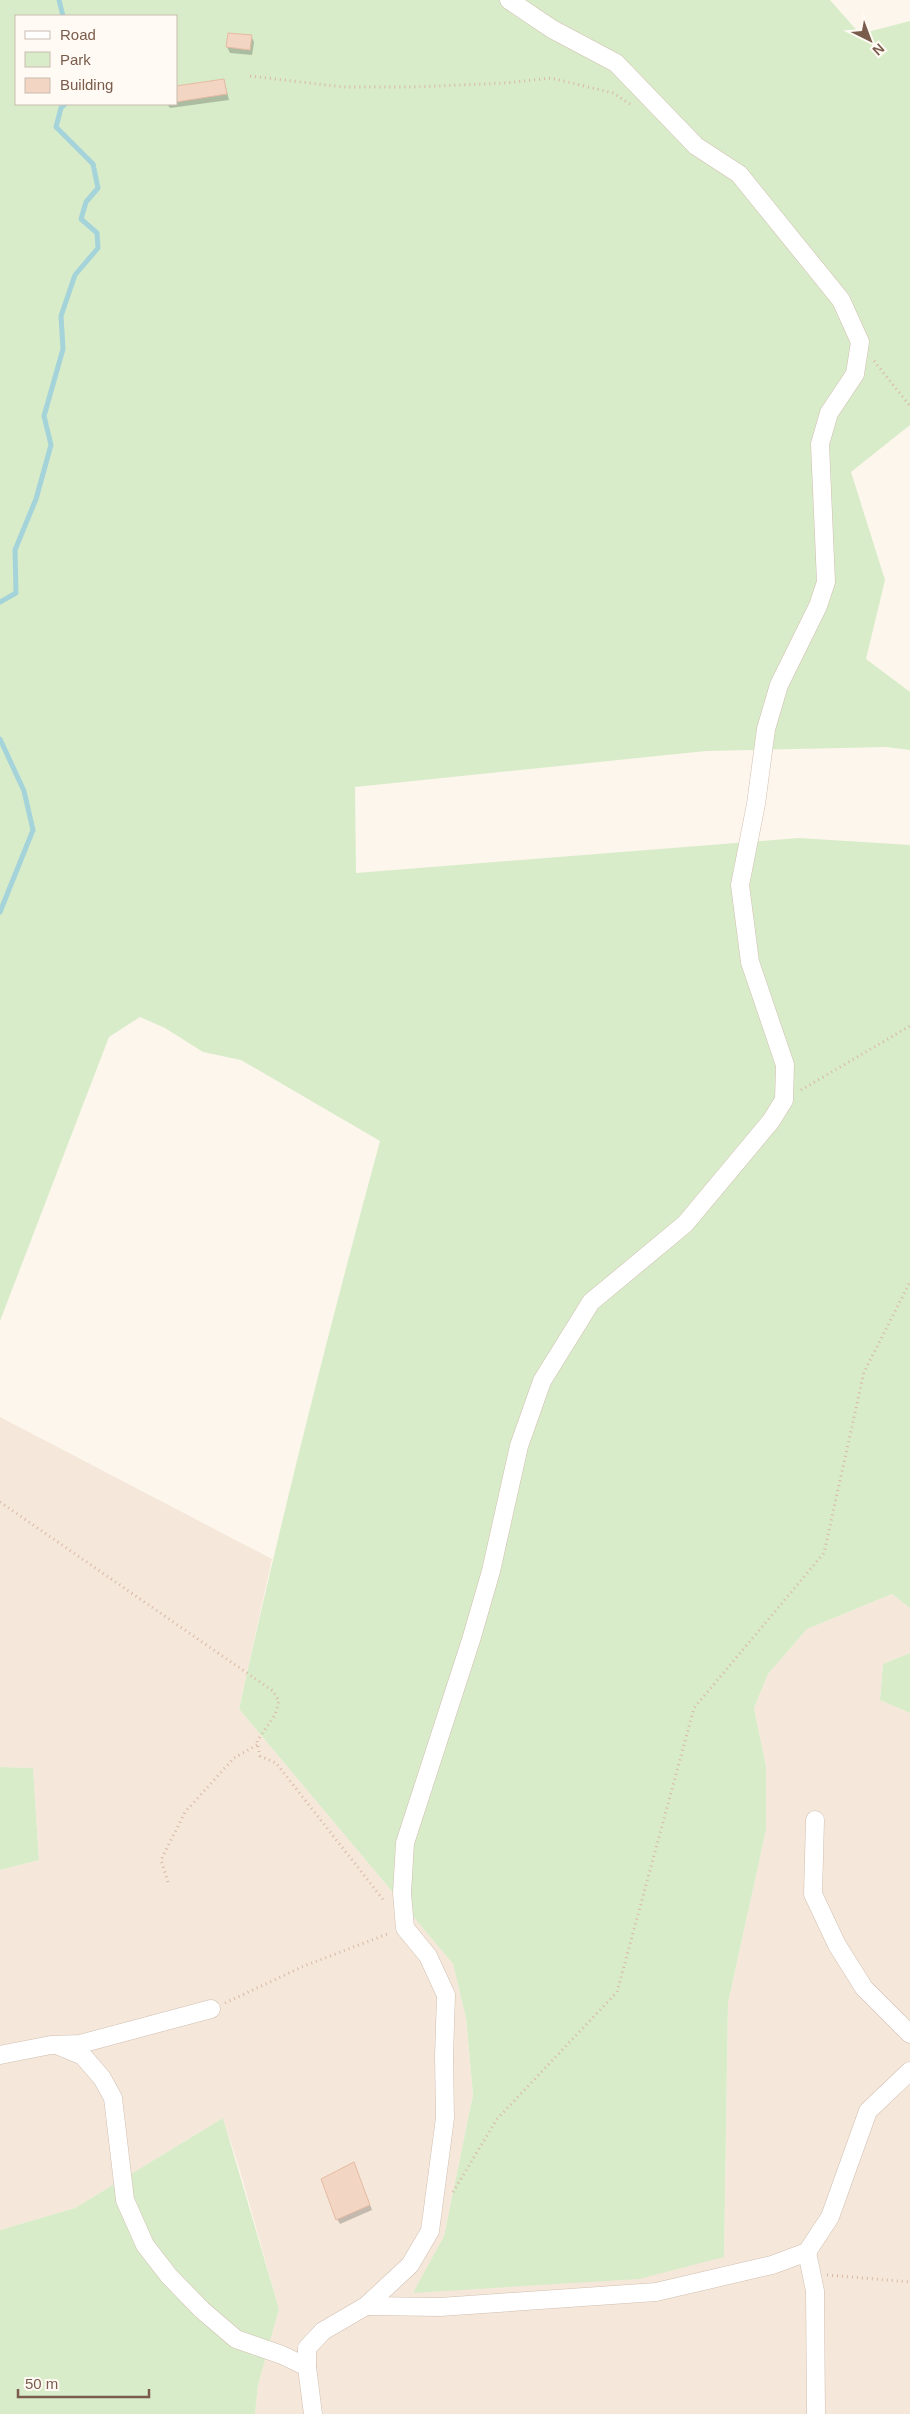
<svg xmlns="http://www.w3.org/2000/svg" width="910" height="2414" font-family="Arial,sans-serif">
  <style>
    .residential { fill: #f5e8da }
    .green { fill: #d8ecc9; fill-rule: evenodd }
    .shadow { fill: #0003 }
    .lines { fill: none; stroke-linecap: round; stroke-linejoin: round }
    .stream { stroke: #a5d3da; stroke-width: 5 }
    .building { fill: #f3d5c3; stroke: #e6bba3 }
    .street-casing { stroke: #d1beb0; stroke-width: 19 }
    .path { stroke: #d9b8a5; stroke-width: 3; stroke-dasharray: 1 4; stroke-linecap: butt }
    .street { stroke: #fff; stroke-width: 18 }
  </style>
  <rect width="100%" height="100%" fill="#fdf6ec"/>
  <!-- residential -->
  <polygon class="residential" points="0,1417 272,1559 239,1709 453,1964 466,2018 473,2095 444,2236 414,2292 724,2256 728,2003 766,1830 766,1767 754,1708 768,1674 807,1629 892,1594 910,1608 910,1653 883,1664 880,1700 910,1713 910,2414 255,2414 258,2385 279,2309 240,2171 223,2118 75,2208 0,2230 0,1870 39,1860 33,1768 0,1767"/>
  <!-- green -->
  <g class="green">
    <path d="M0,0H830L860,34L910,21V425L851,472L885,580L866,659L910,692V750L886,747L706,751L355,787L356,873L799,838L910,845V1608L892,1594L807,1629L768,1674L754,1708L766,1767V1830L728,2003L724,2257L639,2279L413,2293L444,2236L473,2095L466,2018L453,1964L239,1709C281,1518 329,1329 380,1141L241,1060L203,1052L165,1028L140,1017L109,1037L0,1321ZM16,16H176V104H16Z"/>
    <polygon points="910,1653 910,1713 880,1700 883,1664"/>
    <polygon points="0,1767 33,1768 39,1860 0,1870"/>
    <polygon points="223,2118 279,2309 258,2385 255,2414 0,2414 0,2230 75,2208"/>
  </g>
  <!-- shadow -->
  <g class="shadow">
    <polygon points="251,36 254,42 252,55 230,53 227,47"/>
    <polygon points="224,80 229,100 170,108 167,104 176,104 176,87"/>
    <polygon points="356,2169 372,2210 340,2224 337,2219"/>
  </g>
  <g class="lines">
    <!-- stream -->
    <g class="stream">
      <polyline points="59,0 63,16"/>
      <polyline points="0,602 16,593 15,550 36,499 51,445 44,416 63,349 61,316 75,275 98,248 97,233 81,219 86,202 98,188 93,164 56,127 61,108 65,104"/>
      <polyline points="0,739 24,791 33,830 0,912"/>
    </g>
  </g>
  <!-- building -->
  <g class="building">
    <polygon points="228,33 252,35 250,50 226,47"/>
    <polygon points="224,79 227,94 176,102 176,86"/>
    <polygon points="354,2162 370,2205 336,2220 321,2179"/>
  </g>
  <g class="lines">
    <!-- street casing -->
    <g class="street-casing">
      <g id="street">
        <polyline points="815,1820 813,1894 837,1945 864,1988 910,2034"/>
        <polyline points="59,2046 83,2056 102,2078 113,2098 125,2200 145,2245 169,2276 202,2310 236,2339 282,2355 307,2367"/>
        <polyline points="0,2055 51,2045 80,2044 211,2009"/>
        <polyline points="807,2252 815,2291 816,2414"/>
        <polyline points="366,2306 440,2307 656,2292 772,2265 807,2252 830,2217 868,2111 910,2071"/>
        <polyline points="313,2414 307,2367 307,2348 323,2331 366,2306 410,2265 430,2231 445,2118 444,2056 446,1995 428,1956 405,1928 402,1893 405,1843 471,1640 491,1571 519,1446 542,1381 591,1302 685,1224 771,1121 784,1100 785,1065 750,962 740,885 756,804 766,729 779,685 818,606 826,582 820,444 829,413 855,374 860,342 841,300 739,174 696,146 616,63 552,29 509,0"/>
      </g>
    </g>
    <!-- path -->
    <g class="path">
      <polyline points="250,76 343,87 416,87 506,83 551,78 613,93 630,104"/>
      <polyline points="874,361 910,406"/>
      <polyline points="801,1090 910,1026"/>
      <polyline points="0,1502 273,1691 279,1701 275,1715 257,1741 260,1756 276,1763 385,1902"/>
      <polyline points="168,1882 161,1860 185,1812 234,1758 257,1745"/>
      <polyline points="225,2003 304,1966 390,1933"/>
      <polyline points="453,2192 497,2119 617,1992 694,1708 824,1553 864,1372 910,1282"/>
      <polyline points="827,2275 910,2282"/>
    </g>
    <!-- street -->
    <use href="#street" class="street"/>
  </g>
  <!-- legend -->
  <rect x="15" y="15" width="162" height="90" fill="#fffaf3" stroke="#cabbb1"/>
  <rect x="25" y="31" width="25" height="8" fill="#ffffff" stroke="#cabbb1"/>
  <text x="60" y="40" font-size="15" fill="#7a5c4d">Road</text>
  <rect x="25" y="52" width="25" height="15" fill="#d8ecc9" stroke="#cabbb1"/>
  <text x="60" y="65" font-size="15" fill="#7a5c4d">Park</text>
  <rect x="25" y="78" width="25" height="15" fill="#f3d5c3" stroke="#cabbb1"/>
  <text x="60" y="90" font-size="15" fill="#7a5c4d">Building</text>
  <!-- north arrow -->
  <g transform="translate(870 40) rotate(138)" stroke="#fffaf3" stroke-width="4" paint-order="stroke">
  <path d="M0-4L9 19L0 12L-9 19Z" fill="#7a5c4d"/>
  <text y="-8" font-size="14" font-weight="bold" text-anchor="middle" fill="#7a5c4d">N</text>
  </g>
  <!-- scale -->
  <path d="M18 2389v8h131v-8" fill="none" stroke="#7a5c4d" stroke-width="2.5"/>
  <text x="25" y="2389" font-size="15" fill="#7a5c4d" stroke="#fffaf3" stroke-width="4" paint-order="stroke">50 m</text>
</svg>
